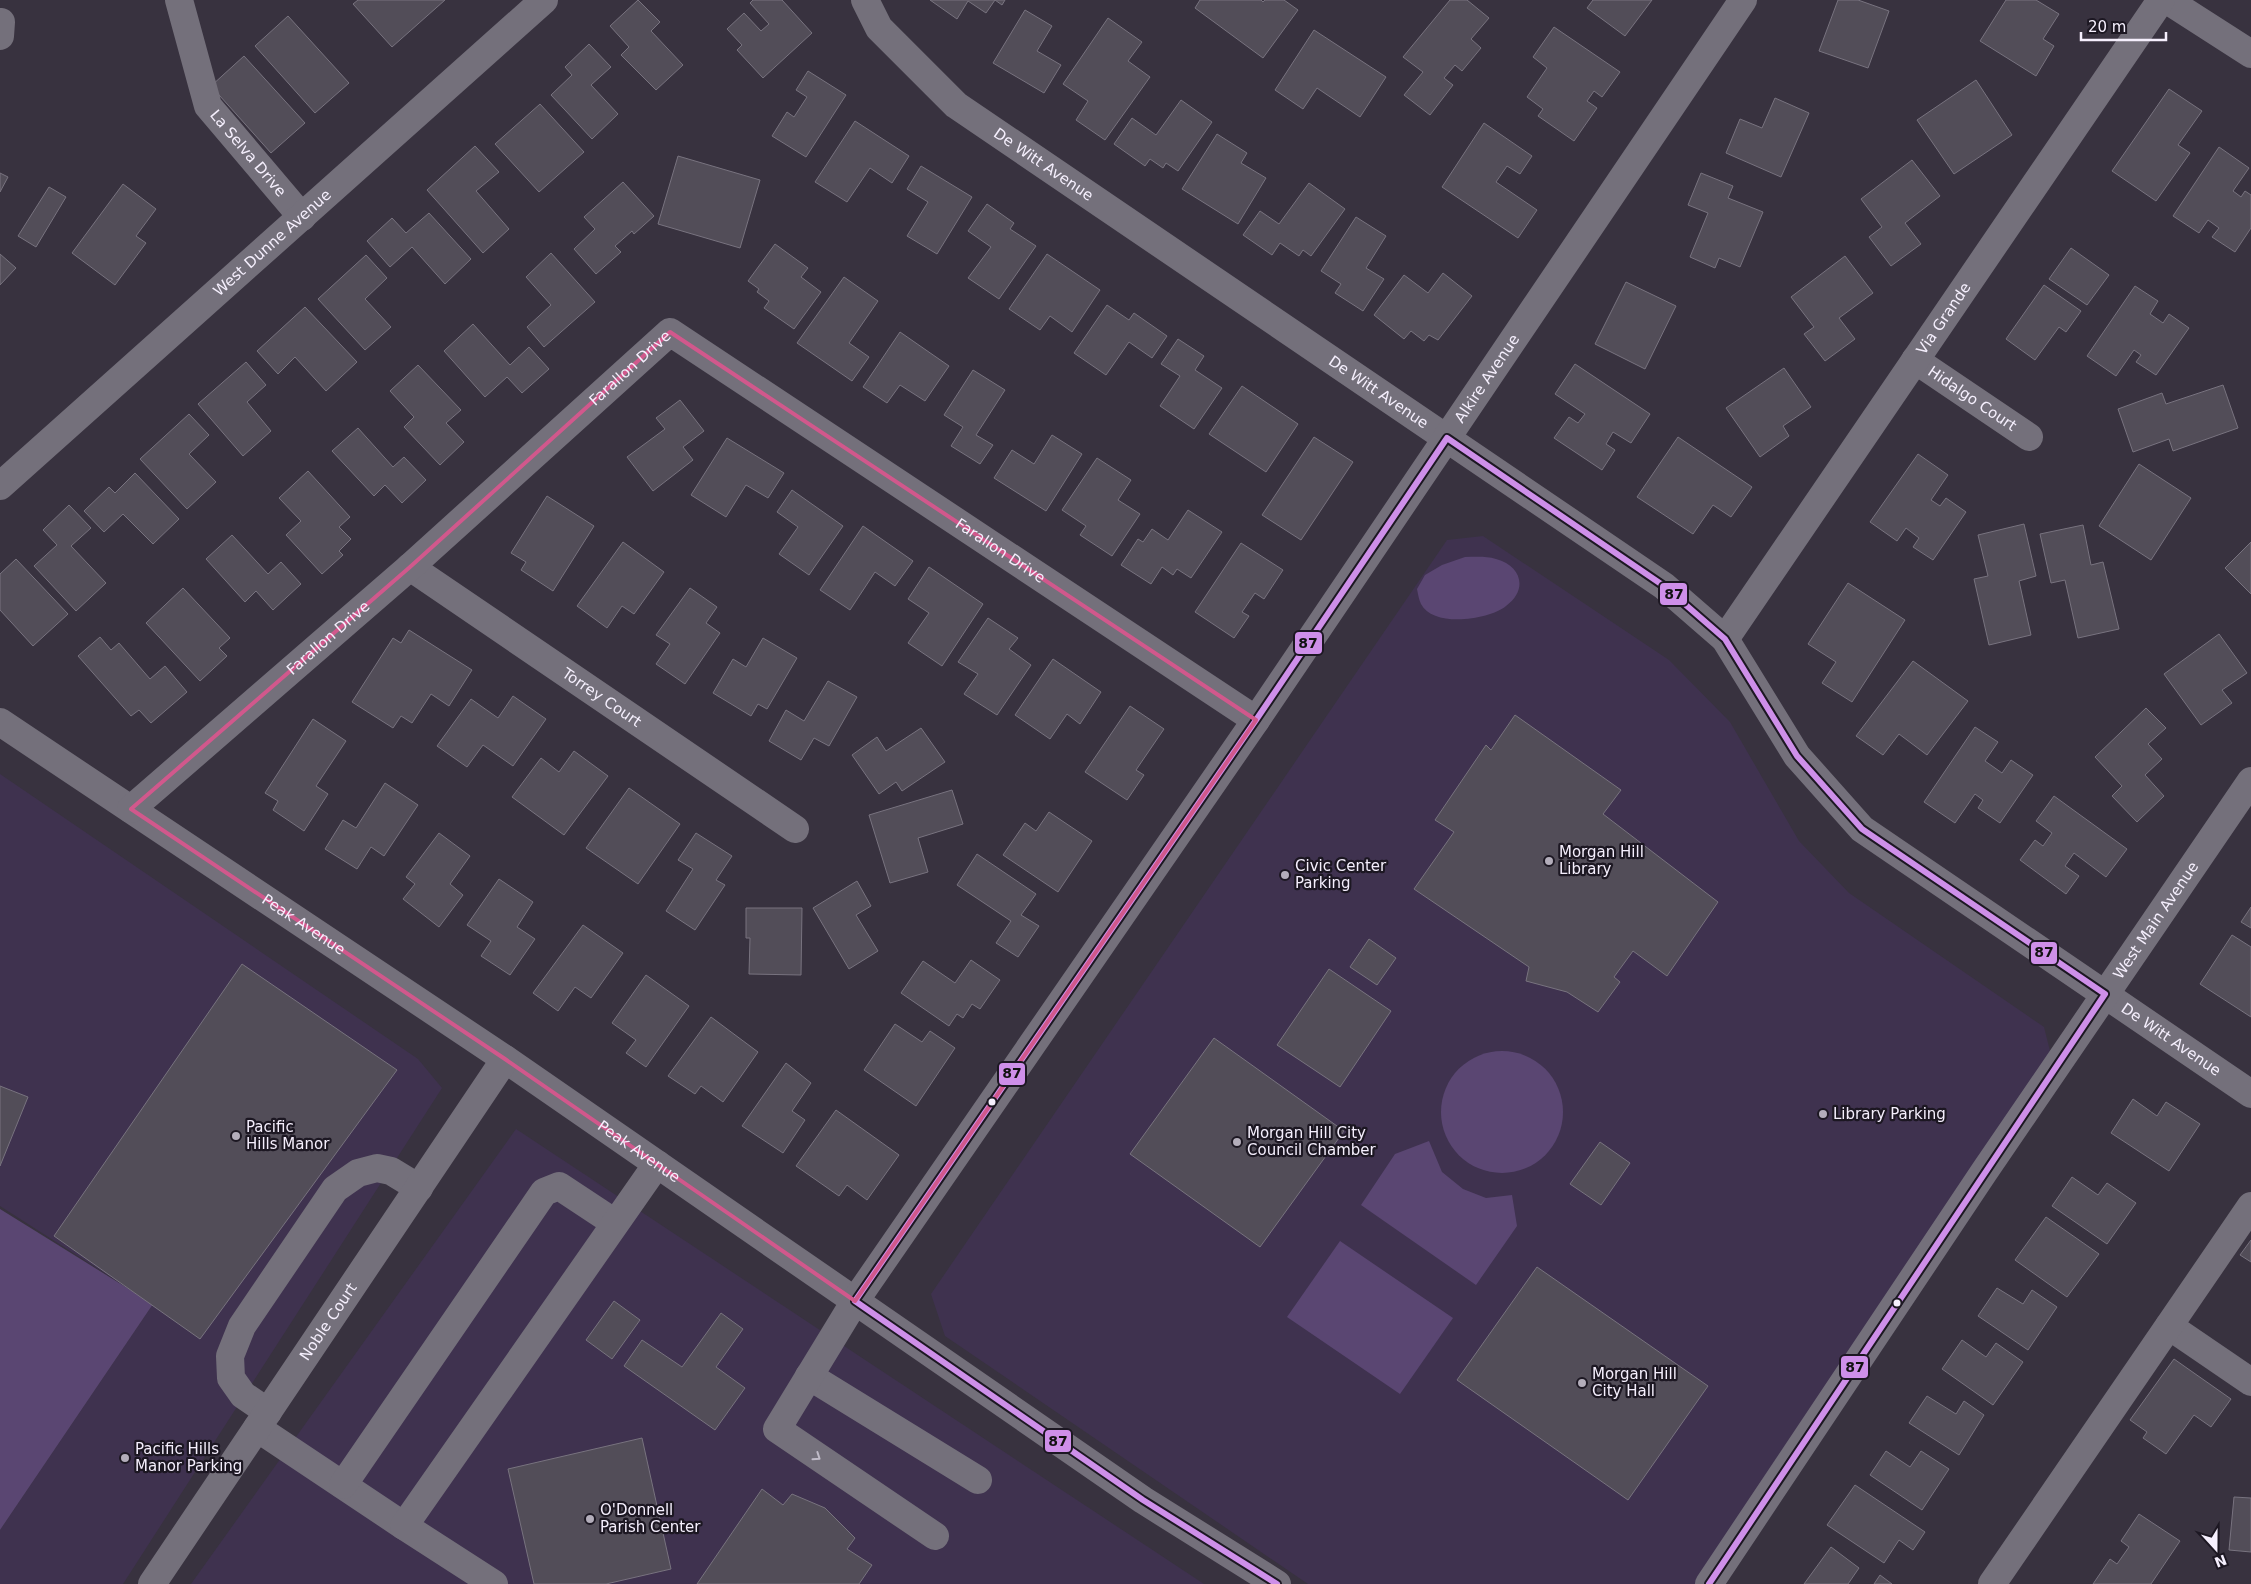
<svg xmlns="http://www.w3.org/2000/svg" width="2251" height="1584" font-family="'DejaVu Sans',sans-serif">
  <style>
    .built { fill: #3f324f }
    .green { fill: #5a4672 }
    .building { fill: #524d58; stroke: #78737f }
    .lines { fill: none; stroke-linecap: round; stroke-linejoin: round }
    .minor { stroke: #74707b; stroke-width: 28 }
    .bus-1-casing { stroke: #1c1722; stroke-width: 10 }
    .bus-1 { stroke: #ce8fe9; stroke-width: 6 }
    .oneway { stroke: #c1bcc9 }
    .marked { fill: none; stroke: #d1588c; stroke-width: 4; stroke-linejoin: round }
    .poi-dot { fill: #b3adba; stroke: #1c1722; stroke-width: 2 }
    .bus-dot { fill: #f5effd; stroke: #1c1722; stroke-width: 2 }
    .labels { text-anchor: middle; stroke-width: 4.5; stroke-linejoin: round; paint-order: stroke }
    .street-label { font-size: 15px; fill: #f5effd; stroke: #1c1722 }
    .poi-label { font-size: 15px; fill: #f5effd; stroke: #1c1722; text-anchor: start }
    .line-badge { stroke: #1c1722; stroke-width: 2 }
    .pale-badge-label { font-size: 14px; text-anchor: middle; font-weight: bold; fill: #111 }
  </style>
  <rect width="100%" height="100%" fill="#38323f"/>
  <!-- built -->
  <g class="built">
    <polygon points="1483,536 1669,660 1730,722 1799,841 1849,893 2044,1027 2054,1067 1703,1584 1308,1584 945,1336 931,1294 1447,540"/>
    <polygon points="0,774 418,1059 442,1088 123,1584 0,1584 0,1530 153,1304 0,1206"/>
    <polygon points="516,1129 1204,1584 191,1584"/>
  </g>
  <!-- green -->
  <g class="green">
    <path d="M1465,557C1476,557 1486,556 1496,559C1522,566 1528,590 1506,606C1489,620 1433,628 1421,604C1419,600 1418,594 1417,589L1425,575L1442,565Z"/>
    <circle cx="1502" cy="1112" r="61"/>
    <polygon points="1429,1141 1442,1172 1463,1189 1486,1198 1512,1195 1517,1226 1476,1285 1361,1205 1395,1154"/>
    <polygon points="0,1209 153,1304 0,1530"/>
    <polygon points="1340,1241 1453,1318 1400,1394 1287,1317"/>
  </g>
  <!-- building -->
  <g class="building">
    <polygon points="358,0 445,0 392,47 353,4"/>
    <polygon points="638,0 660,22 651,31 683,65 656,90 621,55 629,47 610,26"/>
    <polygon points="753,0 782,0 812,33 763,78 737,50 742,45 727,29 744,13 761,31 769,24 750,3"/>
    <polygon points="930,0 1005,0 1002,5 995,0 986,13 968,1 957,19"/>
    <polygon points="1200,0 1261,0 1263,2 1265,0 1284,0 1298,10 1263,58 1195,8"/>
    <polygon points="1450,0 1467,0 1489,18 1471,39 1481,48 1462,71 1455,65 1444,78 1453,85 1430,115 1404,95 1423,72 1403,57"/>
    <polygon points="1593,0 1652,0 1625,36 1587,8"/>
    <polygon points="1838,0 1858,0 1889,11 1868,68 1819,51"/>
    <polygon points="2006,0 2036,0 2059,14 2043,39 2054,46 2036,76 1980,41"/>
    <polygon points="1025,10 1052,26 1037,51 1061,65 1044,93 993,63"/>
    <polygon points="288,16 349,83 315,113 255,46"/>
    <polygon points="1108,18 1142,42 1128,61 1150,77 1105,140 1076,120 1088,101 1063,84"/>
    <polygon points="1554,27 1620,72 1602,97 1594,91 1587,101 1597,108 1574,141 1538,116 1543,109 1527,97 1547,68 1533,57"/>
    <polygon points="1314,30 1386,77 1360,117 1317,88 1303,109 1275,90"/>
    <polygon points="589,44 611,67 591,85 618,114 592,139 551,95 572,75 565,67"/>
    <polygon points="244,56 305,123 271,153 211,86"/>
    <polygon points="808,71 846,95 806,157 772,136 787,112 794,117 807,97 796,90"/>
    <polygon points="1976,80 2012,135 1954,174 1917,120"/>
    <polygon points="2169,89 2202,111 2178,145 2190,153 2156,201 2112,171"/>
    <polygon points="1775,98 1809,113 1781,177 1726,153 1740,119 1762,128"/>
    <polygon points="1181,100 1212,122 1178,171 1166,163 1163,168 1150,159 1145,166 1114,144 1132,118 1156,135"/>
    <polygon points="540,104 584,152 539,192 495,144"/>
    <polygon points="855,121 909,156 892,183 870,168 847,202 815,182"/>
    <polygon points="1484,123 1532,156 1520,174 1507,166 1496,182 1537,210 1518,238 1442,187"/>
    <polygon points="1217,134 1247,153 1241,163 1266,178 1238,224 1182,189"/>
    <polygon points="475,146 499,172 476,191 509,229 483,253 427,190"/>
    <polygon points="2219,147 2249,168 2233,191 2241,197 2245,191 2251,195 2251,228 2235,252 2212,237 2219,228 2208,220 2199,233 2173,216"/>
    <polygon points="678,156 760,180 740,248 658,224"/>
    <polygon points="1912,160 1940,196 1905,223 1921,244 1891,266 1869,237 1882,227 1861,199"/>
    <polygon points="921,166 972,197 937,254 907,236 928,202 907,189"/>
    <polygon points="0,173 8,177 0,192"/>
    <polygon points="1701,173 1733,186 1728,198 1763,212 1740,267 1719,258 1715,268 1690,257 1708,213 1688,205"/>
    <polygon points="623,182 654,216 634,234 632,231 615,246 621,252 596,274 574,249 595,229 584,217"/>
    <polygon points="1309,183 1345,209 1311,256 1303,250 1299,256 1280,243 1272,255 1243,235 1260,211 1279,224"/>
    <polygon points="123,184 156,209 136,236 146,243 115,285 72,253"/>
    <polygon points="49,187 66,197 36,247 18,236"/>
    <polygon points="987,204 1014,223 1010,229 1036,246 999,299 968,278 991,247 968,231"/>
    <polygon points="429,213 471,259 445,284 412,247 390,267 367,241 392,218 406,233"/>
    <polygon points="1356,217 1386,236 1366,268 1384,279 1363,311 1335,293 1341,284 1321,271"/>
    <polygon points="775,244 808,268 801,277 821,292 794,329 764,308 769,301 757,292 759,289 748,281"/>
    <polygon points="2071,248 2109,275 2087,305 2049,279"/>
    <polygon points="551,253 595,302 544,347 527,327 551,305 526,277"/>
    <polygon points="0,254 16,268 0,285"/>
    <polygon points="1047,254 1100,290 1072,332 1050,316 1040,330 1009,309"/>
    <polygon points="366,255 387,278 365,299 391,327 365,350 318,299"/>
    <polygon points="1845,256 1873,293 1839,318 1855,339 1825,361 1804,334 1814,327 1791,297"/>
    <polygon points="1443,273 1472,296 1438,340 1429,335 1424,341 1411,331 1404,339 1374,315 1404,275 1428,293"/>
    <polygon points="844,277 878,301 849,343 869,357 852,381 797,343"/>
    <polygon points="1626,282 1676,306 1645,369 1595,344"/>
    <polygon points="2044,285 2081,311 2066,332 2059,327 2035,360 2006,339"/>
    <polygon points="2135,286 2158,301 2150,314 2163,323 2169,314 2189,328 2156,375 2136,362 2141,355 2134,350 2116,376 2087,356"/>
    <polygon points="1107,305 1129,320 1134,313 1167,336 1152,358 1129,342 1106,375 1074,353"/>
    <polygon points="305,307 357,362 326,391 295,357 278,374 257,351"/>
    <polygon points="473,324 510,365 529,347 549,369 522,393 507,377 485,397 444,351"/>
    <polygon points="900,332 949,366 925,401 900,385 887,403 863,387"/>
    <polygon points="1178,339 1204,356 1195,370 1222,388 1194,429 1160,406 1180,376 1161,364"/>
    <polygon points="246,362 266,385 247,402 271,431 243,456 198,404"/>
    <polygon points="1575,364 1650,414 1631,443 1613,432 1606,444 1615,450 1602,470 1554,438 1569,417 1578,423 1585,414 1555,394"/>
    <polygon points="418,365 461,410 446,423 464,442 440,465 404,427 414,417 390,391"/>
    <polygon points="1784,368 1811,407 1783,426 1789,436 1760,457 1726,408"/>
    <polygon points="973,370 1005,390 976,435 993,445 980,464 951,446 963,427 944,415"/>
    <polygon points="2223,385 2238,428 2173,451 2169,439 2133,452 2118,409 2162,393 2166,404"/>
    <polygon points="1242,386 1298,424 1266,472 1209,434"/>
    <polygon points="680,400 704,431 683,447 693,460 653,491 627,457 665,429 656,418"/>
    <polygon points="189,414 209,435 189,454 216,482 187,509 140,459"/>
    <polygon points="358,428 393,467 404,457 426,480 402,503 385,485 374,496 332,451"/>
    <polygon points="1052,435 1082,454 1046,511 994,478 1012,450 1034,464"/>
    <polygon points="1314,437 1353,462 1301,540 1262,515"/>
    <polygon points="1678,437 1752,487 1731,517 1713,505 1693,534 1637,497"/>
    <polygon points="727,438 784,473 768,498 746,485 726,517 691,495"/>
    <polygon points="1918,454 1948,475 1931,500 1940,506 1946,498 1966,512 1933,560 1913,547 1919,538 1906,528 1897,541 1870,522"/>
    <polygon points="1097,458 1131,480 1118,500 1140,514 1112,556 1080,535 1086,526 1062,510"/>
    <polygon points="2139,464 2191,498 2151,560 2099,526"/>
    <polygon points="308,471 350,517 339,527 351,539 339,551 343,555 322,574 286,535 301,521 279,498"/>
    <polygon points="135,473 179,519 153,544 123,514 104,532 84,511 109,487 115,493"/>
    <polygon points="792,490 843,526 809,575 779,554 798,527 777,512"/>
    <polygon points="547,496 594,526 553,591 521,570 526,562 511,553"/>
    <polygon points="69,505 91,528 71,546 106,583 76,611 34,566 57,545 43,530"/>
    <polygon points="1188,510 1222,532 1191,578 1177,569 1173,575 1162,567 1151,584 1121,565 1138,539 1143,542 1152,529 1168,540"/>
    <polygon points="2024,524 2036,576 2019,581 2031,635 1989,645 1974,579 1988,576 1978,535"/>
    <polygon points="2083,525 2091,565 2103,562 2119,629 2078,638 2065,580 2051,583 2040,534"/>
    <polygon points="863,526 913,561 895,586 875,572 850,610 820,590"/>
    <polygon points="232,535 268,574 281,562 301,584 273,610 256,591 245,602 206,559"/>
    <polygon points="623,542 664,572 634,614 622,606 607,628 577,606"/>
    <polygon points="2251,542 2251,594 2225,568"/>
    <polygon points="1241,543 1283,570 1264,599 1255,593 1242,612 1249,616 1234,638 1195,612"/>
    <polygon points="16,559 68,614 33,646 0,610 0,574"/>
    <polygon points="929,567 983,604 942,666 908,643 929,613 908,599"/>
    <polygon points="1848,583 1905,620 1852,702 1822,683 1836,662 1808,644"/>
    <polygon points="183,588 230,638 219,648 227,656 200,681 146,623"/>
    <polygon points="690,588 717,607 706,623 720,633 685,684 656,664 670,644 656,635"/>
    <polygon points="988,618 1018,638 1009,649 1031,665 997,715 964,694 978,674 958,662"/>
    <polygon points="409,630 472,670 449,706 431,694 412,723 401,716 393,728 352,702 393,638 401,643"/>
    <polygon points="2219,634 2247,673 2222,690 2232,703 2201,725 2164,674"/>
    <polygon points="100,637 111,650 119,643 150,679 165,666 187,692 151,723 139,710 131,716 78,656"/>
    <polygon points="763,638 797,658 767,709 758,704 751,716 713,693 733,659 746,667"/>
    <polygon points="1053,659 1101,692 1080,724 1067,714 1050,739 1015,715"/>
    <polygon points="1913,661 1968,701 1927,755 1899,734 1883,755 1856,736"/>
    <polygon points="828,681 857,697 829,746 814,738 801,760 769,741 786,710 804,721"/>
    <polygon points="513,696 546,719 513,766 483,745 467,767 437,746 471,699 498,718"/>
    <polygon points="1130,706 1164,729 1136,770 1144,775 1127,800 1085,772"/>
    <polygon points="2146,708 2166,728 2148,744 2162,759 2145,775 2164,796 2137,822 2112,796 2122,786 2095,757"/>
    <polygon points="1515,715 1621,790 1603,814 1718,902 1667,976 1633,951 1614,977 1620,982 1598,1012 1567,992 1526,981 1529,967 1414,889 1454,832 1435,820 1486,745 1491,750"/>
    <polygon points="313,719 346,741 316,786 328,794 304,831 273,810 278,801 265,793"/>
    <polygon points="1975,727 1998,742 1985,761 2002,773 2011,760 2033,775 2000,823 1978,808 1983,800 1975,794 1955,823 1924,802"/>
    <polygon points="921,728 945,762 902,791 896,782 879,794 852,755 877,737 886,751"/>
    <polygon points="574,751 608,776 564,835 512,797 541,758 559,772"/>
    <polygon points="385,783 418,805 384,856 371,847 357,869 325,849 343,820 356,828"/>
    <polygon points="629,788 680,824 638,884 586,848"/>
    <polygon points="952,790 963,824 918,838 928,872 890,883 869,815"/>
    <polygon points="2054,796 2127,849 2106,877 2074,853 2065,866 2079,876 2066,894 2020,860 2035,840 2043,846 2052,833 2036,821"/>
    <polygon points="1049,812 1092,841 1058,892 1003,855 1025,823 1036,831"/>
    <polygon points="439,833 470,856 450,884 463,895 439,927 403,899 415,884 406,877"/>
    <polygon points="696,833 732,856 716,880 725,885 695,930 666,911 693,869 678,860"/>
    <polygon points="977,854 1036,894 1021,915 1039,926 1018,957 996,943 1011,921 957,885"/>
    <polygon points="499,879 533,902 517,927 535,939 510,975 481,956 491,941 467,925"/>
    <polygon points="857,881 871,906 856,915 878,951 849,969 813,908"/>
    <polygon points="2251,907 2251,928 2241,922"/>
    <polygon points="746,908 802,908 801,975 749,974 750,938 746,938"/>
    <polygon points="583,925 623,953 591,998 575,987 558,1011 533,993"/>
    <polygon points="2232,935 2251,947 2251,1017 2200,984"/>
    <polygon points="1369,939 1396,958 1377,985 1350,967"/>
    <polygon points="971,960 1000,980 980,1009 972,1004 963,1018 957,1014 949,1026 901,993 923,961 955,983"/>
    <polygon points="242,964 397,1070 200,1339 54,1236"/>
    <polygon points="1329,969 1391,1011 1340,1087 1277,1045"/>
    <polygon points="646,975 689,1006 646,1067 626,1053 636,1040 612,1023"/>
    <polygon points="711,1017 758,1052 723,1102 701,1086 695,1094 668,1076"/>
    <polygon points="895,1024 922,1042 930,1031 955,1048 916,1106 864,1070"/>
    <polygon points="1214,1038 1344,1131 1260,1247 1130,1154"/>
    <polygon points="786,1063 811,1083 792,1111 805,1120 783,1153 742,1126"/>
    <polygon points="0,1086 28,1097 0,1166"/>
    <polygon points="2133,1099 2157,1116 2166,1102 2200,1124 2169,1171 2111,1133"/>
    <polygon points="836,1110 899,1155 867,1200 847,1185 839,1196 796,1166"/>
    <polygon points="1600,1142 1630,1163 1601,1205 1570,1184"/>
    <polygon points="2072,1177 2098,1195 2107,1183 2136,1203 2107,1244 2052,1206"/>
    <polygon points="2046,1217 2099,1254 2067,1297 2015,1260"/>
    <polygon points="2251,1240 2251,1262 2240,1255"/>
    <polygon points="1537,1267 1708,1386 1628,1500 1457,1380"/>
    <polygon points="1997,1288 2023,1304 2032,1290 2057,1307 2028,1350 1978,1316"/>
    <polygon points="614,1301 640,1320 612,1359 586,1340"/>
    <polygon points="721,1313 743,1329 716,1367 745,1388 715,1430 624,1366 642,1340 682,1367"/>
    <polygon points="1962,1340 1986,1357 1996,1343 2023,1362 1993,1405 1942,1369"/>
    <polygon points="2174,1359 2231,1399 2211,1427 2194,1415 2166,1454 2143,1438 2147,1432 2130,1420"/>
    <polygon points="1927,1396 1956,1414 1964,1401 1984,1415 1959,1455 1909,1423"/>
    <polygon points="642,1438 671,1569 606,1584 534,1584 508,1469"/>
    <polygon points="1886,1451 1910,1467 1921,1451 1949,1469 1922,1510 1870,1475"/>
    <polygon points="1855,1485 1925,1532 1913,1550 1899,1540 1884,1563 1827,1525"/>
    <polygon points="762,1489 783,1505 792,1494 825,1508 855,1538 847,1549 872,1565 859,1584 697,1584"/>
    <polygon points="2234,1497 2251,1498 2251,1552 2229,1550"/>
    <polygon points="2139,1514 2180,1541 2151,1584 2093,1584 2110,1559 2117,1564 2129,1547 2121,1541"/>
    <polygon points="1831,1547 1859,1568 1848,1584 1804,1584"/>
    <polygon points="1880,1575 1892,1584 1874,1584"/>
  </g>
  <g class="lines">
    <!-- minor -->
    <g class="minor">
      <path id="s1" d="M179,0L208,106L302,217"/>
      <path id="s2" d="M865,0L879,28L956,105L1664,586L1725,639L1797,756L1862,829L2251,1094"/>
      <polyline points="2167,0 2251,54"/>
      <polyline points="0,36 1,22"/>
      <path id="s3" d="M1915,360L2029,437"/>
      <path id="s4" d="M0,486L544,0"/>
      <path id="s5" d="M410,567L795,829"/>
      <path id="s6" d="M1725,639L2161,0"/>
      <path id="s7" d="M0,722L505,1059L1143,1500L1277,1584"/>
      <path id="s8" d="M131,809L410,567L670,332L1256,720"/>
      <polyline points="2169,1326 2251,1382"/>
      <polyline points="809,1376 978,1480"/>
      <polyline points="268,1412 243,1395 231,1378 230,1356 242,1326 335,1189 358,1173 377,1168 391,1171 419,1188"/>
      <polyline points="257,1428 404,1526"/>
      <polyline points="343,1485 544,1192 559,1186 615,1223"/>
      <path id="s9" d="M935,1536L777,1429L855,1301L1256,720L1743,0"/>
      <path id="s10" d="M152,1584L505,1059"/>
      <polyline points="494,1584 404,1526 657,1164"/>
      <path id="s11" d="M1709,1584L1984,1172L2251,781"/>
      <polyline points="1992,1584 2251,1206"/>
    </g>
    <!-- bus-1 casing -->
    <g class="bus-1-casing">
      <polyline id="bus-1" points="1277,1584 1143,1500 855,1301 1256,720 1447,438 1664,586 1725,639 1797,756 1862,829 2105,994 1709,1584"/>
    </g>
    <!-- bus-1 -->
    <use href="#bus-1" class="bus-1"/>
  </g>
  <!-- one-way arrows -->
  <defs><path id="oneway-chevron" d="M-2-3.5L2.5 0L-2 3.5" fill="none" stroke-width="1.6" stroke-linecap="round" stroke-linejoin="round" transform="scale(1.25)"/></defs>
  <use class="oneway" href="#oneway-chevron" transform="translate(817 1457) rotate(34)"/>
  <!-- marked area -->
  <path class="marked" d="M670,332L1256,720L855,1301L505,1059L131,809L410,567Z"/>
  <!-- markers -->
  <g class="poi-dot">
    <circle cx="1549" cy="861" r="5"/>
    <circle cx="1285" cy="875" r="5"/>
    <circle cx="1823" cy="1114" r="5"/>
    <circle cx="236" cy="1136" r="5"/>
    <circle cx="1237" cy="1142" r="5"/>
    <circle cx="1582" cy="1383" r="5"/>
    <circle cx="125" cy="1458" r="5"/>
    <circle cx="590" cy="1519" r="5"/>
  </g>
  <g class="bus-dot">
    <circle cx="992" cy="1102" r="4.5"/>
    <circle cx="1897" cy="1303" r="4.5"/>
  </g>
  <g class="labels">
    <!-- street labels -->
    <g class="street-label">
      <text dy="5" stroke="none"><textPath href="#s1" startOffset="172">La Selva Drive</textPath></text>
      <text dy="5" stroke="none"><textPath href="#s2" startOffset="246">De Witt Avenue</textPath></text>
      <text dy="5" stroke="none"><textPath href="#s4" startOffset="365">West Dunne Avenue</textPath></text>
      <text dy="5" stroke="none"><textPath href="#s6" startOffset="388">Via Grande</textPath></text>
      <text dy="5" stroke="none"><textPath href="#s8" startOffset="666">Farallon Drive</textPath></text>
      <text dy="5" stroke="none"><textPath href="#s9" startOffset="1459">Alkire Avenue</textPath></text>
      <text dy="5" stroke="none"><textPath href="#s2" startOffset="651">De Witt Avenue</textPath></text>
      <text dy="5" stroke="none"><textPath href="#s3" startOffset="69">Hidalgo Court</textPath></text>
      <text dy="5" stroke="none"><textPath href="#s8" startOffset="1116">Farallon Drive</textPath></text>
      <text dy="5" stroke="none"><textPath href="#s8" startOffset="261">Farallon Drive</textPath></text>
      <text dy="5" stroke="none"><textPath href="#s5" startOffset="232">Torrey Court</textPath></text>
      <text dy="5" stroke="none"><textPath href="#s11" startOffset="800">West Main Avenue</textPath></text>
      <text dy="5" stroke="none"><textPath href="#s7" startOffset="365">Peak Avenue</textPath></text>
      <text dy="5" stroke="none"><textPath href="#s2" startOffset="1686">De Witt Avenue</textPath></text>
      <text dy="5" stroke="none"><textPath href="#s7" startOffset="770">Peak Avenue</textPath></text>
      <text dy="5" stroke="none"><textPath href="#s10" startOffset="316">Noble Court</textPath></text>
    </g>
    <!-- poi labels -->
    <g class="poi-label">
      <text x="1559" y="857">Morgan Hill<tspan x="1559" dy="17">Library</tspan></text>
      <text x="1295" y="871">Civic Center<tspan x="1295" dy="17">Parking</tspan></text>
      <text x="1833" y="1119">Library Parking</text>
      <text x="246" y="1132">Pacific<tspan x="246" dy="17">Hills Manor</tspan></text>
      <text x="1247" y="1138">Morgan Hill City<tspan x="1247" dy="17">Council Chamber</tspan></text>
      <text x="1592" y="1379">Morgan Hill<tspan x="1592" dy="17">City Hall</tspan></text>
      <text x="135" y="1454">Pacific Hills<tspan x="135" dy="17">Manor Parking</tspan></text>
      <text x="600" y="1515">O'Donnell<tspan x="600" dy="17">Parish Center</tspan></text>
    </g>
  </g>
  <g class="line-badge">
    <rect x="1659" y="582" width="29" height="24" rx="5" fill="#ce8fe9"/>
    <rect x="1294" y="631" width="29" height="24" rx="5" fill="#ce8fe9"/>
    <rect x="2030" y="941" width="28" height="24" rx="5" fill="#ce8fe9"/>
    <rect x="998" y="1062" width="28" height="24" rx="5" fill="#ce8fe9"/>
    <rect x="1840" y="1355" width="29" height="24" rx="5" fill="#ce8fe9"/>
    <rect x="1044" y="1429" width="28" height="24" rx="5" fill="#ce8fe9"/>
  </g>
  <g class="pale-badge-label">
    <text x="1674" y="599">87</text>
    <text x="1308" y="648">87</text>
    <text x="2044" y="957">87</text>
    <text x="1012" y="1078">87</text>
    <text x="1855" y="1372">87</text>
    <text x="1058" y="1446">87</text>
  </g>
  <!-- north arrow -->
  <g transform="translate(2216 1549) rotate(159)" stroke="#1c1722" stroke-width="4" paint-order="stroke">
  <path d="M0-4L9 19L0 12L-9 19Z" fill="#f5effd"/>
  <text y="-8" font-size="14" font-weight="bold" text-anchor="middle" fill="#f5effd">N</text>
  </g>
  <!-- scale -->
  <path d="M2081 32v8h85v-8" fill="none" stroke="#f5effd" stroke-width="2.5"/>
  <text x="2088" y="32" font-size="15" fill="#f5effd" stroke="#1c1722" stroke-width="4" paint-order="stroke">20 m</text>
</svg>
